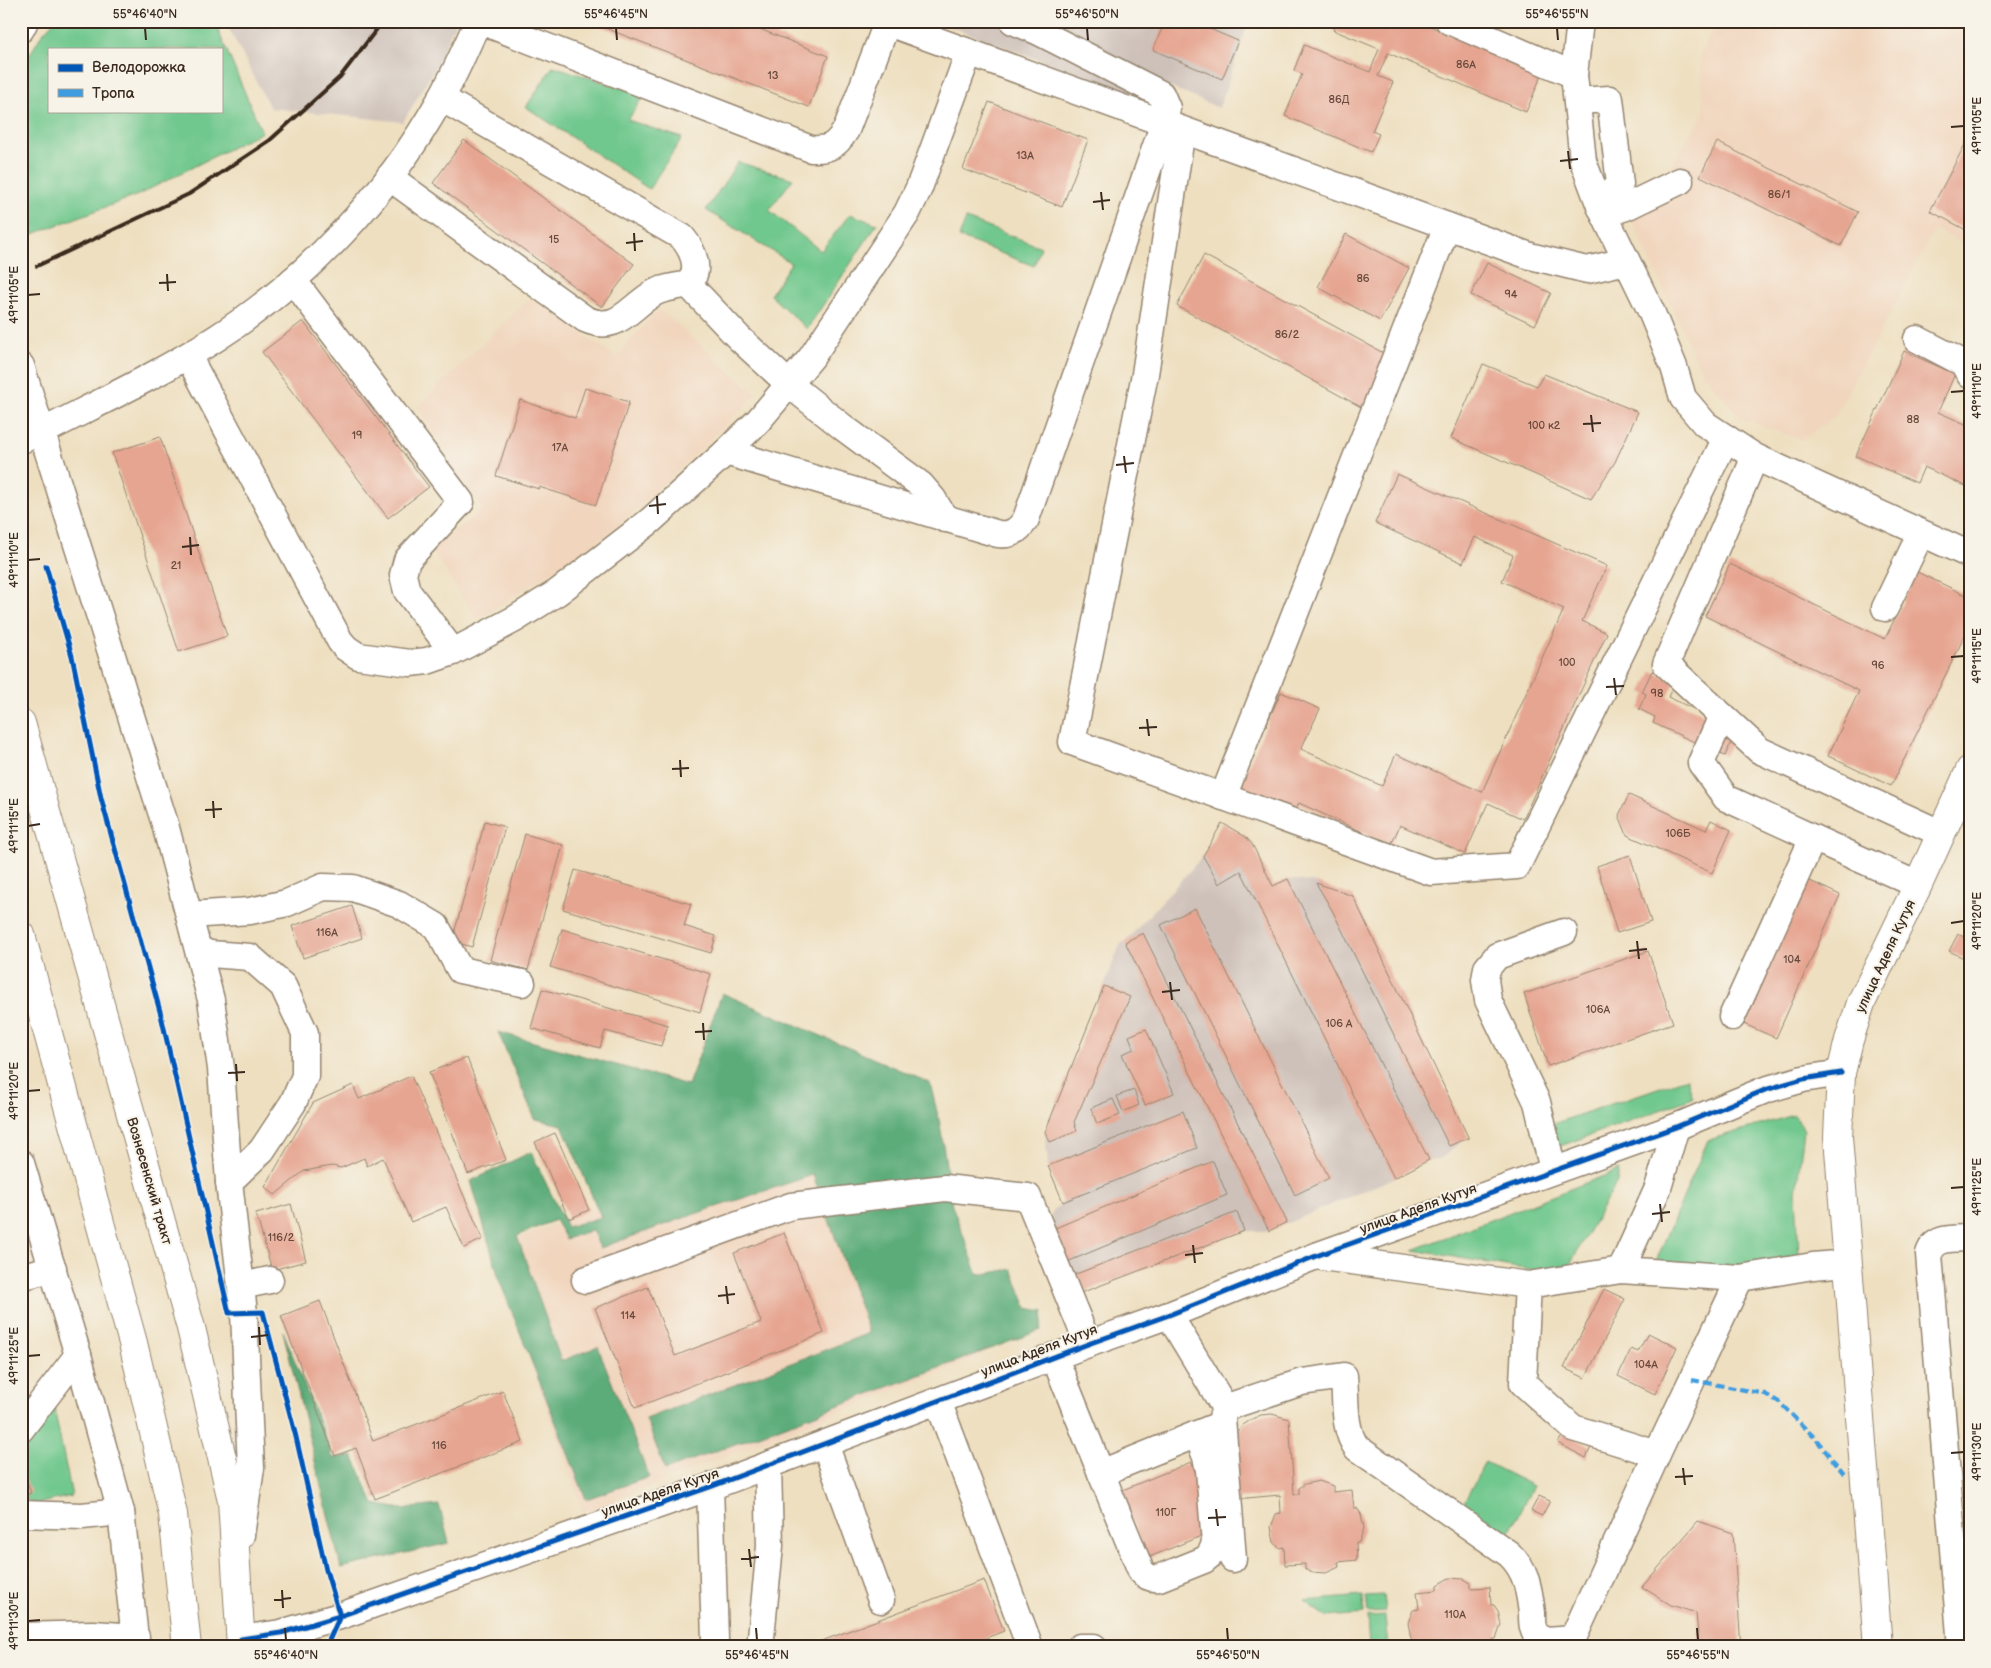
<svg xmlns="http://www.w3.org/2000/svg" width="1991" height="1668" font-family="'Balsamiq Sans',sans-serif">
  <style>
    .built { fill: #f1d5bd }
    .industrial { fill: #cec1ba }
    .green { fill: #71c88e; stroke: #567956; fill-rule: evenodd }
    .forest { fill: #5cac79; stroke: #4c6b4c }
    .building { fill: #e6a591 }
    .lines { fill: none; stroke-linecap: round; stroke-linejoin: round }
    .minor-casing { stroke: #94846f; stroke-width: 29 }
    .major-casing { stroke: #94846f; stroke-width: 30 }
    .minor { stroke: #fff; stroke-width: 26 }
    .major { stroke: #fff; stroke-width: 28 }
    .rail { stroke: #3b2a1e; stroke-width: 4 }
    .quiet { stroke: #3f9ce0; stroke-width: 4; stroke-dasharray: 8 4; stroke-linecap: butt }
    .cycleway-casing { stroke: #f7f3e8; stroke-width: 8 }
    .cycleway { stroke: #0057b8; stroke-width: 5 }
    .ticks { fill: none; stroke: #3b2a1e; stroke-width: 2 }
    .labels { text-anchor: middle; stroke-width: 4; stroke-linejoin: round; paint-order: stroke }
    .number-label { font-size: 11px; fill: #66493b }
    .street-label { font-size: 14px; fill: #3b2a1e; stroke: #f7f3e8 }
    .neatline { fill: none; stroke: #3b2a1e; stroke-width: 2 }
    .ticks-label { font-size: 12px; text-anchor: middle; fill: #3b2a1e }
  </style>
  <rect width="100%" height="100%" fill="#f7f3e8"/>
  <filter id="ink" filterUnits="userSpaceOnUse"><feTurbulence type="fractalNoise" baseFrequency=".02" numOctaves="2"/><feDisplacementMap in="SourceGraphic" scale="10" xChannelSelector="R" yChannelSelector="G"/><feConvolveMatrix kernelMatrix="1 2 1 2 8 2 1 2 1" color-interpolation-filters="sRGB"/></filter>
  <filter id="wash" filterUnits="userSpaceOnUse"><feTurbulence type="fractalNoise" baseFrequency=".0096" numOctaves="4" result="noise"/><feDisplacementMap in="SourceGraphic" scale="20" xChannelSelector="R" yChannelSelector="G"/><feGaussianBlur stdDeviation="1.12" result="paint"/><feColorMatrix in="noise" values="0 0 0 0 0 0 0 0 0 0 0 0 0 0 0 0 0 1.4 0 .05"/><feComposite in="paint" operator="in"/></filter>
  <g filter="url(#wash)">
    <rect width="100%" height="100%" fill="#eedfc0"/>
    <!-- built -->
    <g class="built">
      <polygon points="1717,21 1970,21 1970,247 1935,229 1835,416 1802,440 1743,419 1704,376 1621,197 1668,171 1704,113 1700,55"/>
      <polygon points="530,298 616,357 659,309 756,394 706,444 613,531 478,620 431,549 483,509 450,467 450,455 417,407"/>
      <polygon points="859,1115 932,1207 983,1355 583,1512 492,1249 664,1181"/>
    </g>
    <!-- industrial -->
    <g class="industrial">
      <polygon points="225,21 456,21 437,64 403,122 270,108"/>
      <polygon points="935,21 1249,21 1219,108 1155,81 1147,100"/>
      <polygon points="1222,823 1246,837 1252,844 1273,886 1288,879 1316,883 1353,896 1469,1139 1466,1138 1440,1159 1428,1160 1394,1178 1269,1231 1244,1231 1070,1297 1053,1229 1051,1214 1063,1202 1048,1166 1045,1132 1121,943 1125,942 1203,856"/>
    </g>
    <!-- green -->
    <g class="green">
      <path d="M54,21H214L262,132L138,195L33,234L21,197V69L42,34ZM49,49H221V111H49Z"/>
      <polygon points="553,66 644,95 628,120 682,138 649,189 526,107"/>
      <polygon points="738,162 793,179 769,210 821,251 850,214 877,224 807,329 770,295 791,263 706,210"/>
      <polygon points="966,219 1041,247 1034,266 959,237"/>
      <polygon points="1687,1078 1693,1098 1541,1153 1532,1131"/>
      <polygon points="1794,1115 1804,1130 1796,1193 1799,1256 1740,1269 1653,1268 1708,1140"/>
      <polygon points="1619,1170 1617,1182 1570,1264 1542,1272 1413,1250"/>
      <polygon points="52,1398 72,1496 36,1504 27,1500 21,1488 21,1440"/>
      <polygon points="1485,1462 1533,1486 1509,1533 1461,1508"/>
      <polygon points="1383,1595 1385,1612 1368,1613 1366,1596"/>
      <polygon points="1363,1596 1364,1614 1326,1617 1304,1601"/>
      <polygon points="1385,1616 1388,1647 1370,1647 1368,1617"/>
    </g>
    <!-- forest -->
    <g class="forest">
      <polygon points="722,993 930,1083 940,1124 952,1205 978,1275 1012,1269 1027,1308 1044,1311 1041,1330 665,1470 646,1419 869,1333 813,1175 692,1215 600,1248 592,1230 566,1239 555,1220 517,1236 561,1361 598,1347 649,1477 586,1499 500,1282 471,1181 531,1152 567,1227 601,1217 562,1125 535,1119 498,1032 688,1085"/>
      <polygon points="283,1331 333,1458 353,1456 374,1504 402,1509 439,1505 449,1543 341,1568"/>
    </g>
    <g id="blocks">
      <!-- building -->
      <g class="building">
        <polygon points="587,21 739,21 828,56 809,107"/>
        <polygon points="1165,21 1191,21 1238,41 1222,79 1153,50"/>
        <polygon points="1337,21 1418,21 1542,74 1526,112 1388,53 1378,76 1393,82 1372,131 1379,134 1371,152 1285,116 1302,74 1294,70 1304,45 1370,72 1379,49 1333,30"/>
        <polygon points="989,102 1088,140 1062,207 963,169"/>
        <polygon points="1970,135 1970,232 1930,211"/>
        <polygon points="464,140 634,264 602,307 433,183"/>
        <polygon points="1717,142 1858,212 1841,246 1700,176"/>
        <polygon points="1346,234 1409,268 1380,321 1318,287"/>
        <polygon points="1204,255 1398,361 1370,412 1177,306"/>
        <polygon points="1487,263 1551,293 1535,325 1471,295"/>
        <polygon points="303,321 429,487 388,518 262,352"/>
        <polygon points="1904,351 1955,374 1938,412 1970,426 1970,488 1924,467 1917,483 1856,456"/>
        <polygon points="1483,364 1537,386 1544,374 1638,412 1615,462 1591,499 1451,438"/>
        <polygon points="585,388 629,402 596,505 539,487 539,489 496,476 520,400 575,418"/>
        <polygon points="160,437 227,636 179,652 112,453"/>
        <polygon points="1397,474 1607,566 1582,621 1607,633 1523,819 1488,803 1465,854 1400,825 1391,845 1299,803 1292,818 1236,793 1281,692 1320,709 1301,749 1382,786 1396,754 1482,792 1564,609 1502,581 1513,555 1475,537 1463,563 1375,523"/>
        <polygon points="1730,564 1885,639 1917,572 1970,597 1970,625 1891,786 1828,756 1859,691 1705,616"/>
        <polygon points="1652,671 1675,682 1668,697 1737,729 1725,756 1653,723 1655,717 1639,709 1646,694 1642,692"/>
        <polygon points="1629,795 1706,830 1711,820 1731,830 1712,873 1627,835 1619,815"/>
        <polygon points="485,821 505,827 472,947 452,941"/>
        <polygon points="1222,823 1246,837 1252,844 1273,886 1288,879 1429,1160 1394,1178 1241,871 1219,884 1203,856"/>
        <polygon points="525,834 563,845 528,970 490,960"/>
        <polygon points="1630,855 1651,922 1617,933 1597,866"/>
        <polygon points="575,870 691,904 684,926 716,936 711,953 563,909"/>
        <polygon points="1808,880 1840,895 1776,1038 1744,1024"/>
        <polygon points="1316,883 1353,896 1469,1139 1467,1138 1449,1146 1332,910"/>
        <polygon points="352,906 362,938 303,958 292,926"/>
        <polygon points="1195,908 1329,1178 1295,1195 1161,925"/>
        <polygon points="562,929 711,974 700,1012 550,967"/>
        <polygon points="1143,933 1287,1222 1269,1231 1125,942"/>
        <polygon points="1958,934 1970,940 1970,961 1949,951"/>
        <polygon points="1648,951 1673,1023 1548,1066 1524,994"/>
        <polygon points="1104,986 1130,997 1074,1122 1077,1131 1050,1142 1045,1132"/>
        <polygon points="542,989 668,1025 661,1046 605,1031 600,1048 531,1028"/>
        <polygon points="1146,1029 1174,1093 1145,1105 1122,1054 1134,1049 1129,1036"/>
        <polygon points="467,1058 506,1160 468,1174 429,1072"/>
        <polygon points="411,1076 483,1239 464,1248 446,1207 411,1222 383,1158 367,1166 364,1158 341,1168 332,1166 304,1171 275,1195 265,1187 313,1103 353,1085 359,1099"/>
        <polygon points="1134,1090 1139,1105 1123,1112 1117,1096"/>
        <polygon points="1113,1099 1120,1115 1097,1124 1091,1108"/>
        <polygon points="1183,1111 1197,1148 1063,1202 1048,1166"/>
        <polygon points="555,1133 589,1210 569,1219 535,1142"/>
        <polygon points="1213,1161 1227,1195 1067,1262 1053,1229"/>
        <polygon points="291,1204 306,1261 272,1270 256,1214"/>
        <polygon points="1237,1212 1244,1231 1070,1297 1063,1279"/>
        <polygon points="784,1233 824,1333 635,1408 595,1308 648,1287 675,1356 761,1322 734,1253"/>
        <polygon points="1604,1289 1625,1299 1585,1378 1564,1368"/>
        <polygon points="320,1301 373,1441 503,1391 523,1442 375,1499 356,1448 335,1456 281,1316"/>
        <polygon points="1648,1333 1677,1347 1655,1394 1618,1376 1631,1349 1638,1352"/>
        <polygon points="1272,1414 1289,1419 1294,1494 1299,1494 1299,1488 1305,1484 1319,1481 1333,1486 1333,1492 1352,1490 1354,1508 1357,1508 1361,1514 1364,1528 1359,1542 1356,1542 1357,1560 1338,1562 1339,1567 1326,1573 1311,1572 1305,1569 1305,1564 1285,1565 1284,1547 1279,1548 1274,1542 1271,1527 1276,1514 1281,1513 1280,1495 1236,1499 1234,1437 1243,1425 1252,1419 1261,1415"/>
        <polygon points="1564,1433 1591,1447 1586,1458 1558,1443"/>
        <polygon points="1191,1462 1200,1483 1206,1534 1147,1558 1120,1491"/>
        <polygon points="23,1472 31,1493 21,1497 21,1473"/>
        <polygon points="1539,1496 1550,1501 1542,1516 1531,1511"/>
        <polygon points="1698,1521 1733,1533 1741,1647 1699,1647 1696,1613 1671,1605 1642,1587"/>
        <polygon points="1449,1578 1464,1579 1471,1583 1471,1588 1490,1587 1491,1605 1494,1605 1498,1611 1501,1625 1496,1639 1493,1639 1493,1647 1421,1647 1421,1643 1415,1644 1411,1638 1408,1623 1413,1610 1419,1609 1417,1592 1437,1590 1437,1585"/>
        <polygon points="984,1580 1004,1631 963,1647 812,1647 811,1645"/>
      </g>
    </g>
  </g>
  <g filter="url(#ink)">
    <use href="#blocks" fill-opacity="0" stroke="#94846f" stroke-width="1"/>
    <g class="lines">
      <!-- minor casing -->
      <g class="minor-casing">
        <g id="minor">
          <path d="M480,21L811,149C829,150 836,146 846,130L887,23"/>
          <polyline points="883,21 1530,256 1587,270 1626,261"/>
          <polyline points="1449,21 1574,75"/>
          <polyline points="1580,21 1574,75 1583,161 1600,206 1651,311 1674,367 1683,398 1705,424 1755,457 1970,555"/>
          <polyline points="21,29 25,21"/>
          <path d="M441,98L682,237C693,250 702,270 688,284L739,338L790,385L844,428L921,485L933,499L945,519"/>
          <polyline points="1577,101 1610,99 1620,184 1600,206"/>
          <polyline points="1182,130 1145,374 1072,742 1431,872 1517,866 1726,438"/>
          <path d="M389,177L585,319C618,334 628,308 654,293C664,287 677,287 688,284"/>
          <polyline points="1604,214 1626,207 1680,181"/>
          <polyline points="293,280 461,502 407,560 403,575 407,591 453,652"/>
          <polyline points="1917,339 1963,363 1970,375"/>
          <polyline points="188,356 340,641 346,648 358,656 410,663 427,661 453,652 515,619 558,592 650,521 726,452 758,421 811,358 907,213 919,188 969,52"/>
          <polyline points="21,366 165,824 211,1000 221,1068 229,1182 244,1313 251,1468 241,1535"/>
          <path d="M21,440L42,432C100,402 160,374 215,339C307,280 387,195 440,100C455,74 466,48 478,21"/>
          <path d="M726,452L998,534C1011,536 1019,530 1026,519L1164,123L1167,108L1161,94L1037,31L1013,21"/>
          <polyline points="1755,457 1666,664 1759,750 1940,833"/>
          <polyline points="1885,608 1921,533"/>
          <polyline points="1722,716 1701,763 1726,798 1813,838"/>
          <polyline points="1223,797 1447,226"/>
          <polyline points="189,915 250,911 287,903 323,887 353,888 399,904 436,926 460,970 522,983"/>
          <polyline points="199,950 210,954 250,957 283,986 305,1033 305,1076 293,1103 262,1150 229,1182"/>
          <polyline points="1732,1017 1813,838 1918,885"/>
          <polyline points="21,1163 78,1355 121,1512 136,1647"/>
          <polyline points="1553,1170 1537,1102 1488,1000 1485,980 1487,968 1497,956 1564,932"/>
          <polyline points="1322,1257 1528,1285 1621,1270 1740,1278 1813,1266 1847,1263"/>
          <polyline points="1621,1270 1658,1188 1676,1127"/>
          <polyline points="21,1277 53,1268"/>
          <polyline points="585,1280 791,1206 945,1188 1028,1197 1088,1344"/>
          <polyline points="1528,1285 1523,1383 1573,1428 1657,1454"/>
          <polyline points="241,1286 270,1280"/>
          <polyline points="1169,1315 1225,1408"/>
          <polyline points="1054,1356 1101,1473 1212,1428"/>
          <polyline points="938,1401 1030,1647"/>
          <polyline points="21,1429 78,1355"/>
          <polyline points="825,1444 881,1600"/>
          <path d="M1101,1473L1141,1571C1146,1577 1151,1579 1159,1578L1204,1560L1210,1555L1215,1544L1209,1470L1206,1457L1197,1434"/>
          <polyline points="710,1487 715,1639"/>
          <polyline points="21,1514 82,1516 121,1512"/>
          <path d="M1233,1559L1222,1418L1224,1410L1227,1407L1302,1382L1344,1376C1346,1399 1343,1430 1357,1448L1509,1554C1527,1571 1529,1590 1532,1613C1532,1622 1532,1629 1537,1636L1547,1641L1572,1639"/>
          <polyline points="21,1636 93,1634 136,1637"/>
          <polyline points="241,1639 281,1633 340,1616 710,1487 1088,1344 1169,1315 1316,1256 1676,1127 1765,1090 1803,1079 1841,1073"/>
          <polyline points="760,1647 770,1546 768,1465"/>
          <polyline points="1080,1647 1094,1647"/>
          <polyline points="1569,1647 1657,1454 1740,1278"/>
          <path d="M1961,1647L1929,1254C1934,1236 1954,1239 1970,1238"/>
        </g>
      </g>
      <!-- major casing -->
      <g class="major-casing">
        <g id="major">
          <polyline points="21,723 191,1328 232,1500 241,1647"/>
          <polyline points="21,935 133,1343 173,1514 187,1647"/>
          <polyline points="1878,1647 1838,1137 1841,1073 1849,1040 1861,1003 1918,885 1970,770"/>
        </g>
      </g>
      <!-- minor -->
      <use href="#minor" class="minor"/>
      <!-- major -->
      <use href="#major" class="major"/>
      <!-- rail -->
      <polyline class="rail" points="37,266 189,194 269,141 340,77 383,21"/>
      <!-- quiet -->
      <polyline class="quiet" points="1692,1380 1765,1394 1779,1402 1815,1438 1844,1474"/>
      <!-- cycleway casing -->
      <g class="cycleway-casing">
        <g id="cycleway">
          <polyline points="46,566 72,656 101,798 161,1015 229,1313 263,1312 296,1437 326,1570 340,1616 326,1647"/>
          <polyline points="241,1639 281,1633 340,1616 710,1487 1088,1344 1169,1315 1316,1256 1676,1127 1765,1090 1803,1079 1841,1073"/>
        </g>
      </g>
      <!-- cycleway -->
      <use href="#cycleway" class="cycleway"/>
    </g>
  </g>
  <!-- ticks -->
  <path class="ticks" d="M145,28L146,40M616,28L617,40M1087,28L1088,40M1557,28L1558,40M1951,127L1964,126M1568,151L1570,169M1560,161L1578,159M1101,192L1103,210M1093,202L1110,200M634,233L635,251M626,243L643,241M167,274L168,291M159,283L176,282M28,295L40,294M1951,392L1964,391M1591,415L1593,432M1583,424L1601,423M1124,456L1126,473M1116,465L1134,463M657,496L658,514M649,506L666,504M190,537L191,555M182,547L199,545M28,560L40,559M1951,657L1964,656M1614,678L1616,695M1606,687L1624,686M1147,719L1149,736M1139,728L1157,727M680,760L681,777M672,769L689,768M213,801L214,818M205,810L222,809M28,826L40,824M1951,923L1964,921M1637,941L1639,959M1629,951L1647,949M1170,982L1172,1000M1162,992L1180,990M703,1023L704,1040M695,1032L712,1031M236,1064L237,1081M228,1073L245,1072M28,1091L40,1090M1951,1188L1964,1187M1660,1204L1662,1222M1652,1214L1670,1212M1193,1245L1195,1263M1185,1255L1203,1253M726,1286L728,1304M718,1296L735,1294M259,1327L260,1345M251,1337L268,1335M28,1356L40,1355M1951,1453L1964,1452M1683,1468L1685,1485M1675,1477L1693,1476M1216,1509L1218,1526M1208,1518L1226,1517M749,1549L751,1567M741,1559L759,1557M282,1590L283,1608M274,1600L291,1598M28,1621L40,1620M285,1628L286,1640M756,1628L757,1640M1227,1628L1228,1640M1697,1628L1698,1640"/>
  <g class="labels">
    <!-- number labels -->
    <g class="number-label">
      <text x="1466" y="68">86А</text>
      <text x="773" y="79">13</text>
      <text x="1339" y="103">86Д</text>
      <text x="1025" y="159">13А</text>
      <text x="1779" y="198">86/1</text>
      <text x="554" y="243">15</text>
      <text x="1363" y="282">86</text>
      <text x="1511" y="298">94</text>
      <text x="1287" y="338">86/2</text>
      <text x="1913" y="423">88</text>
      <text x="1544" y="429">100 к2</text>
      <text x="357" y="439">19</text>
      <text x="560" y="451">17А</text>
      <text x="176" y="569">21</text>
      <text x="1567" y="666">100</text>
      <text x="1878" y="669">96</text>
      <text x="1657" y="697">98</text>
      <text x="1678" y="837">106Б</text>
      <text x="327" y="936">116А</text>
      <text x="1792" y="963">104</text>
      <text x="1598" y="1013">106А</text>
      <text x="1339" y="1027">106 А</text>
      <text x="281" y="1241">116/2</text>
      <text x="628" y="1319">114</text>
      <text x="1646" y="1368">104А</text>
      <text x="439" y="1449">116</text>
      <text x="1166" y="1516">110Г</text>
      <text x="1455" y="1618">110А</text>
    </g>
    <!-- street labels -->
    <g class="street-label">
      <text transform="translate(1885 956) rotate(-65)" y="5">улица Аделя Кутуя</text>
      <text transform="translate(150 1181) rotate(74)" y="5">Вознесенский тракт</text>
      <text transform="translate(1418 1208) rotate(-20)" y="5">улица Аделя Кутуя</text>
      <text transform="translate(1039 1350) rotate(-21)" y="5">улица Аделя Кутуя</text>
      <text transform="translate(660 1492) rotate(-19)" y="5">улица Аделя Кутуя</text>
    </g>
  </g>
  <!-- margin -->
  <rect width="1991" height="1668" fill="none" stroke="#f7f3e8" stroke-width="55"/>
  <!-- legend -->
  <rect x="48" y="48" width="175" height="65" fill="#f7f3e8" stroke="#aca397"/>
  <rect x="58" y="64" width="25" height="8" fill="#0057b8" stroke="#aca397"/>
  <text x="92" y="72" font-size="15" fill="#3b2a1e">Велодорожка</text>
  <rect x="58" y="89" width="25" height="8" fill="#3f9ce0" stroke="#aca397"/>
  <text x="92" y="98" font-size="15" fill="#3b2a1e">Тропа</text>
  <rect x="28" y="28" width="1936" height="1612" class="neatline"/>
  <g class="ticks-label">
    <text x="145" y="18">55°46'40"N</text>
    <text x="616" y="18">55°46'45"N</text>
    <text x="1087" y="18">55°46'50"N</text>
    <text x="1557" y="18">55°46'55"N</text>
    <text transform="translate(1977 126) rotate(-90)" y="4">49°11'05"E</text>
    <text transform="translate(14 295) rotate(-90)" y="4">49°11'05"E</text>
    <text transform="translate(1977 391) rotate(-90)" y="4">49°11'10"E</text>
    <text transform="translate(14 560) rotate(-90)" y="4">49°11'10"E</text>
    <text transform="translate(1977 656) rotate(-90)" y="4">49°11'15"E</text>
    <text transform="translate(14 826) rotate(-90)" y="4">49°11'15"E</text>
    <text transform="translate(1977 921) rotate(-90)" y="4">49°11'20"E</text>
    <text transform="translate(14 1091) rotate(-90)" y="4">49°11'20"E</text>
    <text transform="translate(1977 1187) rotate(-90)" y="4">49°11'25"E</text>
    <text transform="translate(14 1356) rotate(-90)" y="4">49°11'25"E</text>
    <text transform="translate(1977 1452) rotate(-90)" y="4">49°11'30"E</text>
    <text transform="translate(14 1621) rotate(-90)" y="4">49°11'30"E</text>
    <text x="286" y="1659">55°46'40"N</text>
    <text x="757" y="1659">55°46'45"N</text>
    <text x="1228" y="1659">55°46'50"N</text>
    <text x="1698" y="1659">55°46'55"N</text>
  </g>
</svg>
